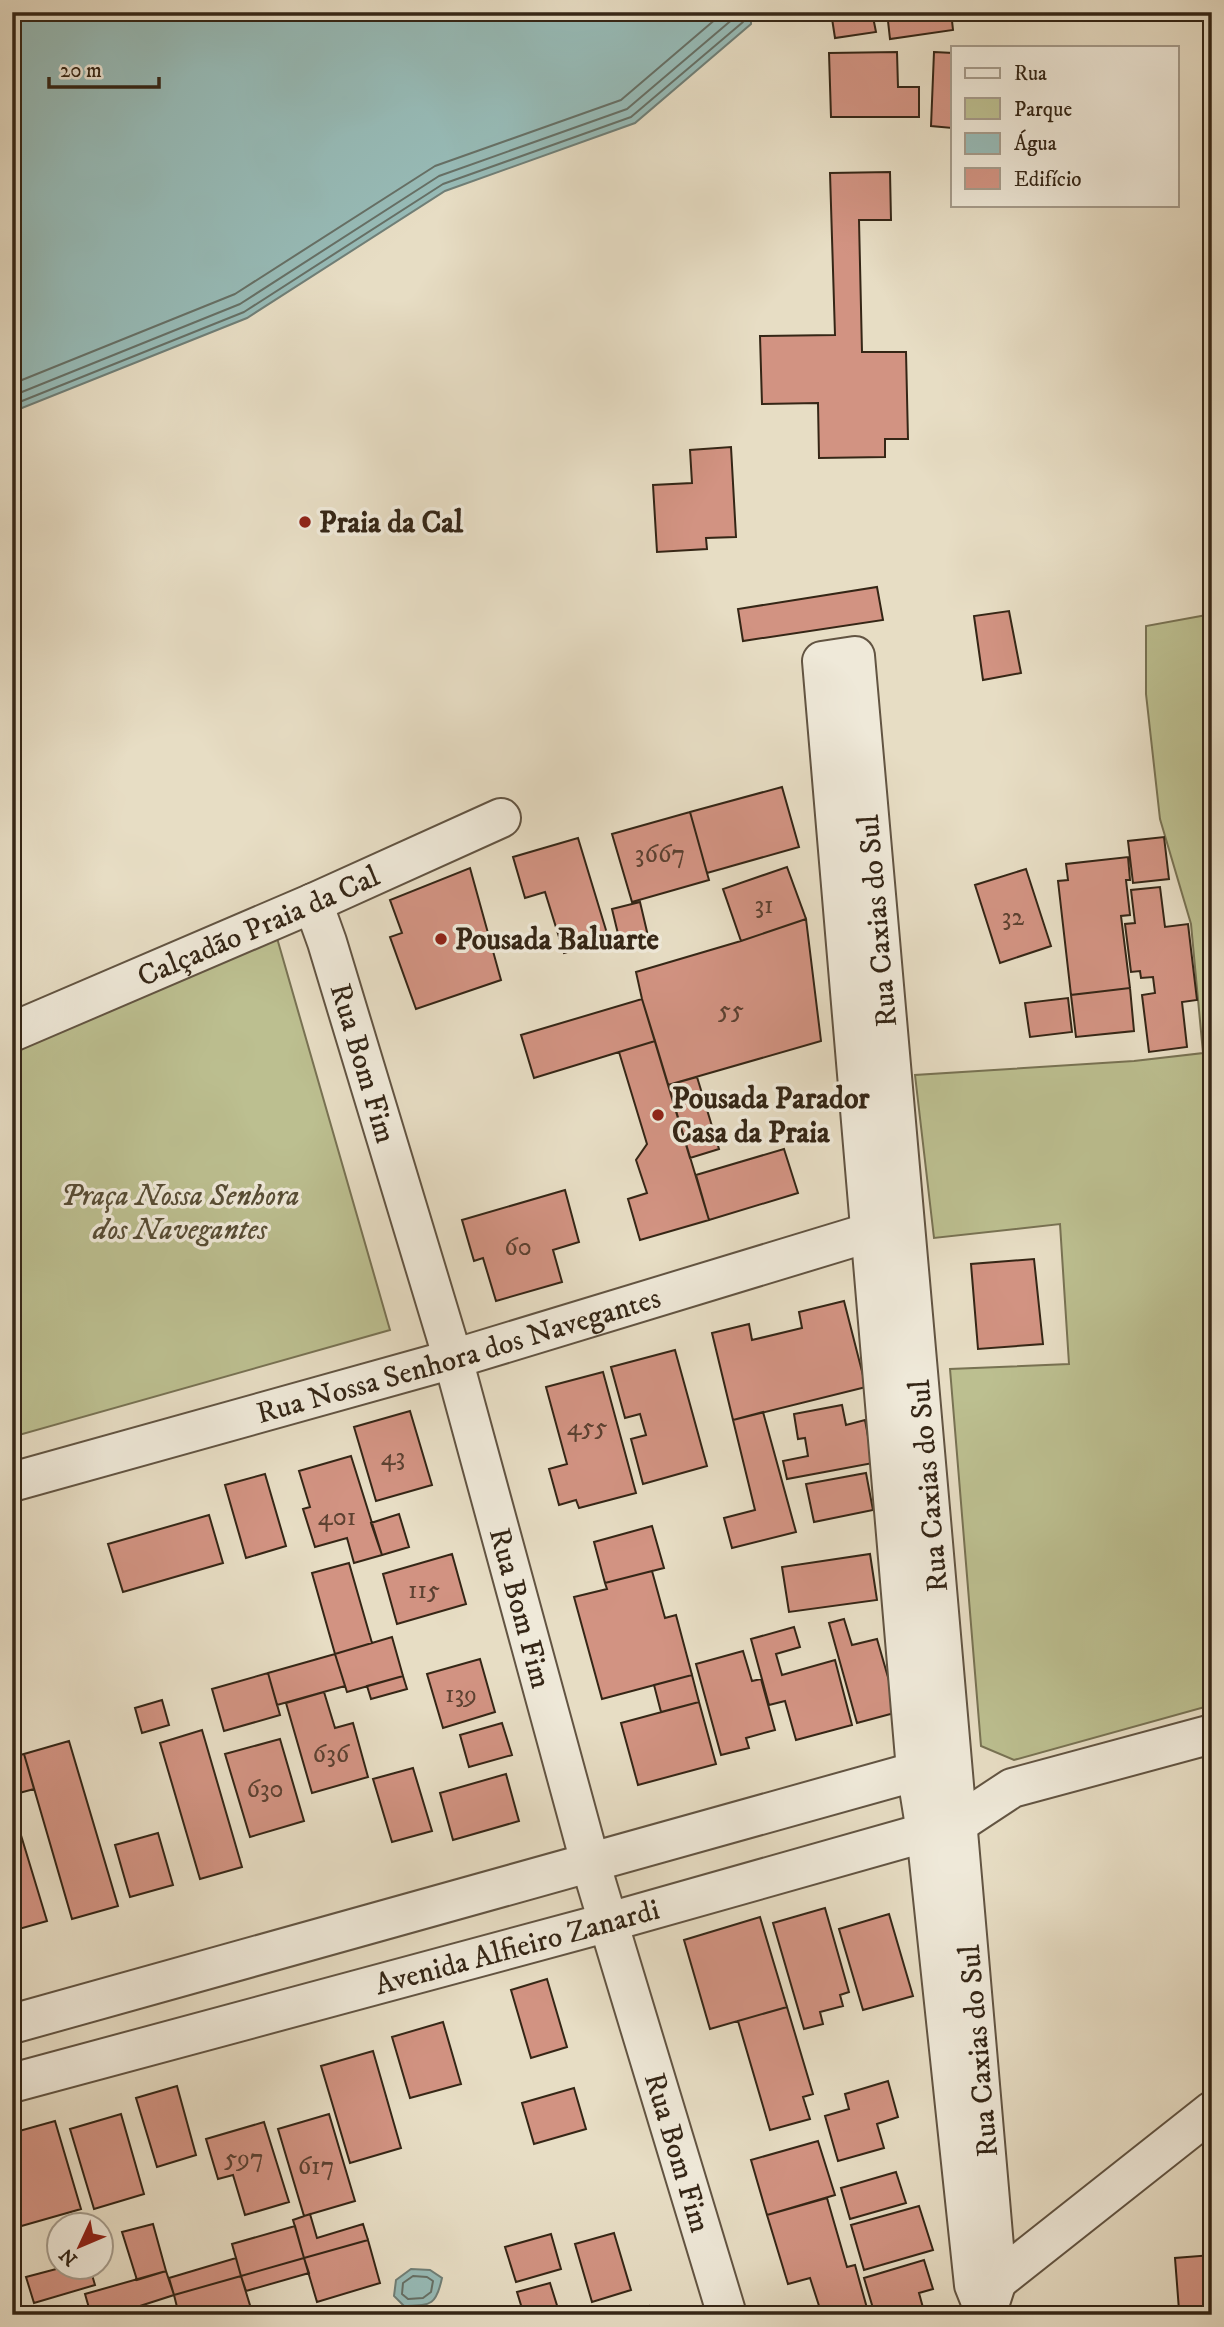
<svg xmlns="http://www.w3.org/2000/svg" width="1224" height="2327" viewBox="0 0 1224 2327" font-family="'IM FELL DW Pica',serif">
  <rect width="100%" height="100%" fill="#e7ddc4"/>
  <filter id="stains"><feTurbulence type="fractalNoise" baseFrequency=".00286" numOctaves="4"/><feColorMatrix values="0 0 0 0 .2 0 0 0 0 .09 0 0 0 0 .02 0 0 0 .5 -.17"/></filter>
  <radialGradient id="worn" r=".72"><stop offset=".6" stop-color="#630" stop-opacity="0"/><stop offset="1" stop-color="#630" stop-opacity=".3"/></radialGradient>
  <path fill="#bcbf90" stroke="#787253" stroke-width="2" d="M1212,614V1705L1014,1760L981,1746L950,1369L1069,1364L1060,1224L934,1238L915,1075L1134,1061L1203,1053L1191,924L1160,819L1146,694V626Z
    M277,938L390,1330L12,1437V1050Z"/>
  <path fill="#97bbb7" stroke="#707f77" stroke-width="2" d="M12,12H751V24L635,123L445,191L247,318L12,412Z
    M411,2269L430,2270L442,2278C436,2306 431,2305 404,2306L394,2296L396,2280Z"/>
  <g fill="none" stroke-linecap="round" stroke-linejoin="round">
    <path stroke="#667066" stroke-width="2" d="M12,384L235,294L435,166L621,100L724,12
      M12,396L240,304L439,176L627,109L734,18L735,12
      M12,405L244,312L443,184L631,117L743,22L744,12
      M413,2276L427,2277L433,2281L431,2292L423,2298L408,2299L402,2294L403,2283Z"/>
  </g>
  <path fill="#d29382" stroke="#352616" stroke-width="2" d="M831,12H872L876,32L835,38Z
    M887,12H951L953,30L890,39Z
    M897,52L898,87H919V117H831L829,53Z
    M934,52L953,53L952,128L931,126Z
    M890,172L891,220H859L862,352H906L908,439H885V457L819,458L818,403L762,404L760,336L835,335L830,173Z
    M731,447L736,537L706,538L707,549L657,552L653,485L692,483L690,450Z
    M877,587L883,620L743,641L738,609Z
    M1009,611L1021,673L983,680L974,616Z
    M782,787L799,847L707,873L690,812Z
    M690,812L709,880L632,902L612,834Z
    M1164,837L1169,879L1133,883L1128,841Z
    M578,838L609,940L564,953L545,892L525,898L513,857Z
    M1128,857L1130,880H1126L1130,915L1121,916L1130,988L1071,995L1058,881L1068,880L1066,864Z
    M787,867L806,919L741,941L723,889Z
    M470,868L501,980L416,1009L390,937L402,933L390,900Z
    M1026,869L1051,946L1000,963L975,885Z
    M1160,887L1165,927L1188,924L1197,1000L1182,1002L1187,1047L1149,1052L1142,995L1155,993L1153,977L1141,978L1140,971L1131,972L1125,924L1135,923L1131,890Z
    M640,902L648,936L620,942L612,909Z
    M806,919L821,1041L668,1085L642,999L636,972L741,941Z
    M1130,988L1134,1031L1076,1037L1071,995Z
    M1068,998L1072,1032L1030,1037L1025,1003Z
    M642,999L655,1041L534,1078L521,1035Z
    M655,1041L709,1220L640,1240L628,1199L647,1193L636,1160L647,1144L619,1052Z
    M697,1077L719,1149L690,1158L668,1085Z
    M784,1149L798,1193L709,1220L696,1175Z
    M565,1190L579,1242L553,1250L562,1282L496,1301L483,1258L474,1261L462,1220Z
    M1034,1259L1043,1344L978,1349L971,1264Z
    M844,1301L866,1387L733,1420L712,1333L749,1324L752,1340L802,1328L799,1312Z
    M675,1350L707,1466L643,1484L631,1439L646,1435L640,1414L625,1418L611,1367Z
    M603,1372L636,1493L579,1508L576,1500L559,1505L549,1469L567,1464L546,1387Z
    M842,1405L846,1425L865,1420L873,1463L787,1479L783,1461L808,1456L805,1438L798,1439L794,1414Z
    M410,1411L432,1485L376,1501L354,1427Z
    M763,1412L796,1532L732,1548L724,1518L755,1510L733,1420Z
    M351,1456L382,1555L354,1563L347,1538L315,1547L303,1509L310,1507L299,1471Z
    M866,1473L873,1510L814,1522L806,1484Z
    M265,1474L286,1546L246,1558L225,1485Z
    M399,1514L409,1547L382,1555L371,1523Z
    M209,1515L223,1563L123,1592L108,1544Z
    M652,1526L664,1568L605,1583L594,1542Z
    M452,1554L466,1604L397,1624L383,1574Z
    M870,1554L877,1600L789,1612L782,1567Z
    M349,1563L372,1643L335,1654L312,1573Z
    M652,1571L665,1618L676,1615L692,1675L602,1699L574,1597L607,1589L605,1583Z
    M844,1619L852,1645L877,1639L898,1712L857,1723L829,1623Z
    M794,1627L800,1647L776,1654L782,1675L835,1660L852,1725L796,1740L785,1701L769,1705L751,1639Z
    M392,1637L403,1676L347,1692L335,1654Z
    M743,1651L752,1681L761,1679L775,1730L746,1738L749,1748L721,1755L696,1664Z
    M335,1654L345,1686L277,1705L268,1673Z
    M480,1659L495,1712L443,1728L427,1674Z
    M268,1673L280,1715L224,1731L212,1689Z
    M692,1675L699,1702L661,1712L654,1685Z
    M403,1676L407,1689L371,1699L367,1686Z
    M324,1692L335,1728L353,1723L368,1777L312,1793L286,1703Z
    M162,1700L169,1725L142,1733L135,1708Z
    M699,1702L716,1764L638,1785L621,1723Z
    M502,1723L512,1755L469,1767L460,1735Z
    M202,1730L242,1867L200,1879L160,1743Z
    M280,1739L304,1821L250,1837L225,1754Z
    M69,1741L118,1906L72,1919L24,1754Z
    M24,1754L34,1789L12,1795V1757Z
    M413,1768L432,1831L392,1842L373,1779Z
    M506,1774L519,1821L453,1840L440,1793Z
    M20,1832L47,1921L12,1931V1835Z
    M158,1833L173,1885L130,1897L115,1845Z
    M825,1908L849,1992L840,1995L843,2006L820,2012L823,2024L804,2029L773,1923Z
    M889,1914L913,1996L863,2010L839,1929Z
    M760,1917L787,2007L710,2029L684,1940Z
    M547,1979L567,2047L531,2058L511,1990Z
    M787,2007L813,2094L803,2097L810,2119L770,2130L738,2021Z
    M443,2022L461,2084L410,2098L392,2037Z
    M373,2051L401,2148L350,2163L321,2066Z
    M888,2081L898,2117L877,2124L884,2148L838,2161L825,2116L849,2109L845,2094Z
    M177,2086L196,2155L157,2167L136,2098Z
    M574,2088L586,2129L534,2144L522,2103Z
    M121,2114L144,2194L94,2209L70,2129Z
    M329,2114L355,2201L304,2216L278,2129Z
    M55,2121L81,2209L18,2227L12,2208V2133Z
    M264,2122L289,2202L245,2215L233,2175L218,2179L206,2139Z
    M818,2141L835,2195L767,2215L751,2160Z
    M896,2172L906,2203L850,2219L841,2188Z
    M827,2198L847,2267L855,2265L867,2308L842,2315H822L810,2278L788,2284L767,2215Z
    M919,2206L933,2250L864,2270L851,2225Z
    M310,2214L317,2238L363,2224L368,2240L304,2258L293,2220Z
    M153,2224L166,2271L137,2280L122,2232Z
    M295,2226L304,2258L241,2276L232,2244Z
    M614,2233L631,2290L592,2302L575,2244Z
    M551,2234L561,2269L516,2282L505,2247Z
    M368,2240L380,2283L317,2302L304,2258Z
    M1212,2255V2308L1179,2310L1175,2258Z
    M236,2258L241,2276L174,2295L169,2278Z
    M304,2258L309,2273L246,2291L241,2276Z
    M924,2260L933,2289L919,2293L925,2315H875L864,2278Z
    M60,2268H90L95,2285L34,2303L26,2277Z
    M166,2271L174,2295L112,2315H91L85,2294Z
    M241,2276L253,2315H179L174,2295Z
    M550,2283L560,2315H524L517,2292Z
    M649,2306L651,2315H620Z"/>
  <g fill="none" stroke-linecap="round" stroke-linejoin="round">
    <defs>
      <g id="minor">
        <path d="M855,656C901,1198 952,1739 997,2281L986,2315L974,2285L926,1832L916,1770L822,661Z"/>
        <path id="s1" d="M313,903L327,942L453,1359L590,1862L727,2315"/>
        <path id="s2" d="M12,1032L313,903L501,818"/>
        <path id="s3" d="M12,1482L453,1359L871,1232L895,1226"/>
        <path d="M12,2024L939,1765"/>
        <path id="s4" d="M12,2083L609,1922L959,1823L1012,1788L1212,1734"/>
        <path d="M976,2285L997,2281L1212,2111"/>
      </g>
    </defs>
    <use href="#minor" stroke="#625442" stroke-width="42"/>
    <use href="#minor" stroke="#efe9d9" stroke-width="38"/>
  </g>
  <g fill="#8f2418" stroke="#efe9d9" stroke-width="2.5">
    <circle cx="305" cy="522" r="7"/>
    <circle cx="441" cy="939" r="7"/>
    <circle cx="658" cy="1115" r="7"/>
  </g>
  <g text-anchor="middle" stroke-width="7" stroke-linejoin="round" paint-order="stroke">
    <g font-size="26" fill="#5c4131">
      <text x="660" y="862">3667</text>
      <text x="764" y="913">31</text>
      <text x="1013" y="925">32</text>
      <text x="731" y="1018">55</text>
      <text x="518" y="1255">60</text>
      <text x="587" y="1435">455</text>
      <text x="393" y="1465">43</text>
      <text x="337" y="1525">401</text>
      <text x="424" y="1598">115</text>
      <text x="461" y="1702">139</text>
      <text x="331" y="1762">636</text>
      <text x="265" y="1797">630</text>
      <text x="244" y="2166">597</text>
      <text x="316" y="2174">617</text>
    </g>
    <g font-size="30" font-weight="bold" fill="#352616" stroke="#efe9d9" text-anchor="start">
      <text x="319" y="532">Praia da Cal</text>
      <text x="455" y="949">Pousada Baluarte</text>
      <text x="672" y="1108">Pousada Parador<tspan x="672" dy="34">Casa da Praia</tspan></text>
    </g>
    <g font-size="30" fill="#352616" stroke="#efe9d9">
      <text transform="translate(877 921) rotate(-95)" y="10">Rua Caxias do Sul</text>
      <text dy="10" stroke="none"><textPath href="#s2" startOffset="268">Calçadão Praia da Cal</textPath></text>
      <text dy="10" stroke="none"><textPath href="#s1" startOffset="168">Rua Bom Fim</textPath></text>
      <text dy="10" stroke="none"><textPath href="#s3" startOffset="464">Rua Nossa Senhora dos Navegantes</textPath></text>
      <text transform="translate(928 1486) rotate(-95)" y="10">Rua Caxias do Sul</text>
      <text dy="10" stroke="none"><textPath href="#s1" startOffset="735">Rua Bom Fim</textPath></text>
      <text dy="10" stroke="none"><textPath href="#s4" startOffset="523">Avenida Alfieiro Zanardi</textPath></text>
      <text transform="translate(978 2051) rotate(-95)" y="10">Rua Caxias do Sul</text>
      <text dy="10" stroke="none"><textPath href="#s1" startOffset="1302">Rua Bom Fim</textPath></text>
    </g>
    <g font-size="30" font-style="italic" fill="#574c34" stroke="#efe9d9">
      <text x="180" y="1205">Praça Nossa Senhora<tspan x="180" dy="34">dos Navegantes</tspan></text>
    </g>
  </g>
  <rect width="1224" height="2327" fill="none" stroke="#e7ddc4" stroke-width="42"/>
  <rect x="14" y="14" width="1196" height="2299" fill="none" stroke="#352616" stroke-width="3.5"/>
  <rect x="21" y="21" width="1182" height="2285" fill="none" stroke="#352616" stroke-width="2"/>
  <rect x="951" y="46" width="228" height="161" fill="#efe9d9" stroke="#a59b8b" stroke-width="2"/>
  <rect x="965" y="68" width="35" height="10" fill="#efe9d9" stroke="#a59b8b" stroke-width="2"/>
  <text x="1014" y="80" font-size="21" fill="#352616">Rua</text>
  <rect x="965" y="98" width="35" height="21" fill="#bcbf90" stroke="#a59b8b" stroke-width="2"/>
  <text x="1014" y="116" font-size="21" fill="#352616">Parque</text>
  <rect x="965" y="133" width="35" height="21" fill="#97bbb7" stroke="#a59b8b" stroke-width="2"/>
  <text x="1014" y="150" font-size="21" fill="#352616">Água</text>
  <rect x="965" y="168" width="35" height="21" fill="#d29382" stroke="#a59b8b" stroke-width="2"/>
  <text x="1014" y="186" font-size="21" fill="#352616">Edifício</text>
  <g transform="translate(80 2246) rotate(226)"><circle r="33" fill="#efe9d9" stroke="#a59b8b" stroke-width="2"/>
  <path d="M0-5L12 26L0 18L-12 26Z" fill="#8f2418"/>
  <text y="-10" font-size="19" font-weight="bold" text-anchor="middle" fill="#352616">N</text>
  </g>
  <path d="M49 77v10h110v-10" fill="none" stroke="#352616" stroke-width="3.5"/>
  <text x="60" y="77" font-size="21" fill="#352616" stroke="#efe9d9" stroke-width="5" paint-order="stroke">20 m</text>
  <rect width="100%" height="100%" filter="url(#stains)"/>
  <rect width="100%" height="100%" fill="url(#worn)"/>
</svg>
